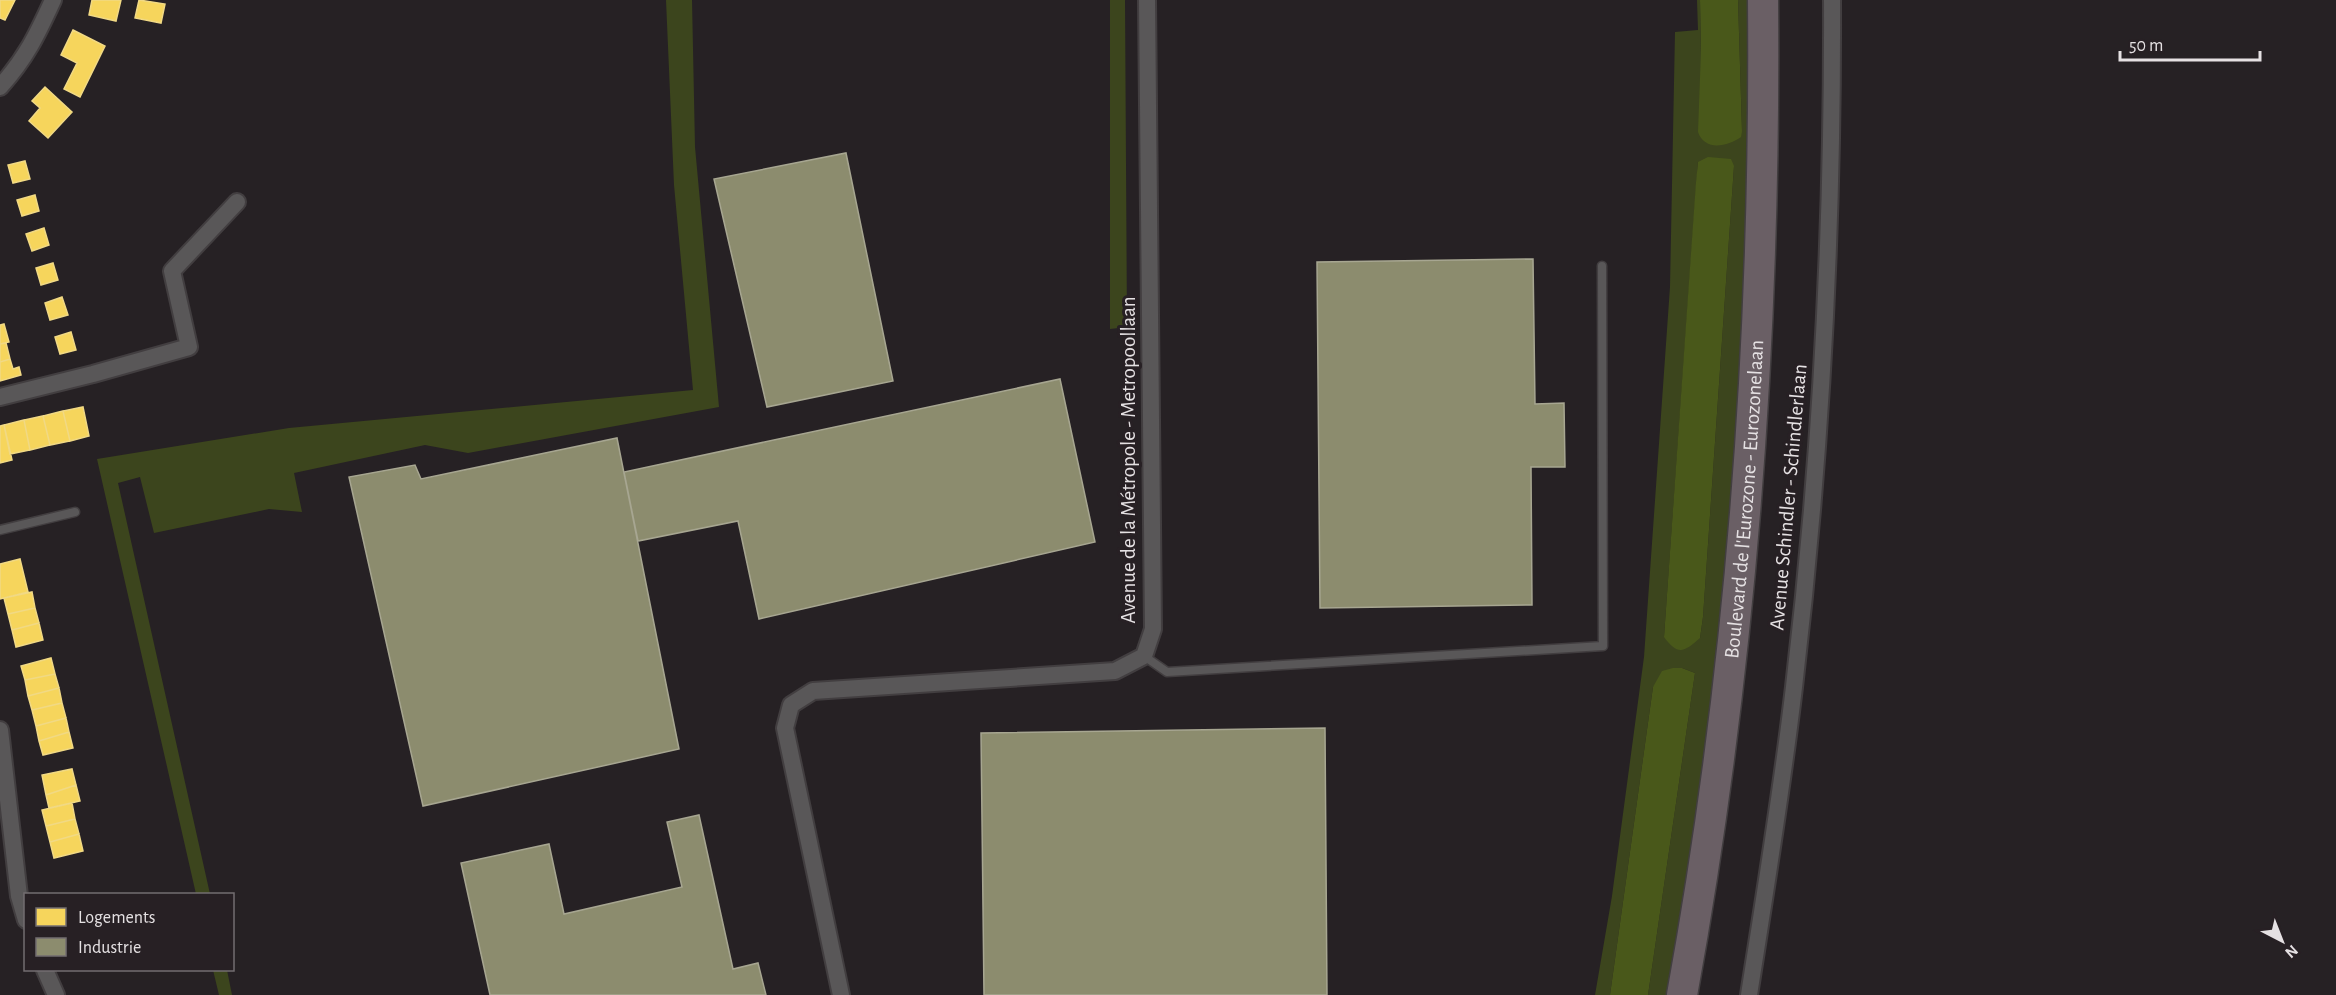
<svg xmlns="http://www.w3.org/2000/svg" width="2336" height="995" viewBox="0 0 2336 995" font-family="'Alegreya Sans',sans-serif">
  <rect width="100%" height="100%" fill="#262124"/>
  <path fill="#3c451d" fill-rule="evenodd" d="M666,0H692L695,147L719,407L468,453L425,445L294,473L302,512L269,509L154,533L140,477L118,483L210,894H196L97,459L289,428L693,390L674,185Z
    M1110,0H1125L1127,327L1110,329Z
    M1697,0H1700L1701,51L1742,131L1738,0H1750L1748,236L1732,523L1700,816L1671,995H1648L1695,673L1682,668L1653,687L1610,995H1595L1612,896L1644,657L1670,287L1675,32L1698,30ZM1698,162L1734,166L1703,617L1700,638L1664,637Z
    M213,970H227L232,995H219Z"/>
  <path fill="#49581a" d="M1700,0H1738L1742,131L1741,137C1728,146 1705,152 1698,132L1701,51Z
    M1708,157L1731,159L1734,166L1703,617L1700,638C1684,652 1678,656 1664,637L1696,182L1698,162Z
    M1673,668H1682L1695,673L1648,995H1610L1653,687L1662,671Z"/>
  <path fill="#f6d55c" stroke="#f1d984" stroke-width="1.5" d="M0,0H15L5,20L0,18Z
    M92,0H121L116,21L89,15Z
    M139,0L165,4L161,23L135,18Z
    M73,30L105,46L80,97L64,89L77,63L61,55Z
    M45,87L72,112L48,138L29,121L40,108L32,101Z
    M25,161L30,179L13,183L8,165Z
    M35,195L39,211L22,216L17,200Z
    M44,228L49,245L32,251L26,234Z
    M53,263L58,280L41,285L36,268Z
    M62,297L68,315L50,320L45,303Z
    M4,324L9,342L0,344V325Z
    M71,332L76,350L60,354L55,337Z
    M6,343L10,359L0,362V344Z
    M10,359L13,369L19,367L21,375L0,381V362Z
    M83,407L89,436L70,441L63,411Z
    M63,411L70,441L50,445L43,416Z
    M43,416L50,445L30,450L24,420Z
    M24,420L30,450L10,454L4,425Z
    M4,425L12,460L0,463V426Z
    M20,559L28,592L0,599V564Z
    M32,592L35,608L8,614L4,598Z
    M35,608L39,623L12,630L8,614Z
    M39,623L43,640L16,647L12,630Z
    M51,658L55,674L25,680L21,666Z
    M55,674L59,688L28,696L25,680Z
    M59,688L62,703L32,710L28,696Z
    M62,703L66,718L36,726L32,710Z
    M66,718L69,732L39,741L36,726Z
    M69,732L73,748L43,755L39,741Z
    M72,769L76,785L46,795L42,775Z
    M76,785L80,801L49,808L46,795Z
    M72,803L75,819L46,826L42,810Z
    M75,819L79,834L50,842L46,826Z
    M79,834L83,851L54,858L50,842Z"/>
  <path fill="#8c8c6e" stroke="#a7a691" stroke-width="1.5" d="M846,153L893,381L767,407L714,179Z
    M1533,259L1535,404L1564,403L1565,467H1531L1532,605L1320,608L1317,262Z
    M1060,379L1095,542L759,619L738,521L638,541L624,472Z
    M617,438L679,749L423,806L349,477L415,465L421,479Z
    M1325,728L1327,995H984L981,733Z
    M699,815L733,969L758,963L766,995H490L461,863L549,844L564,914L682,887L667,822Z"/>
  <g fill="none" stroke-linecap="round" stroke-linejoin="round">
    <defs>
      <path id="lane" d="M0,530L75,512
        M1144,656L1167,672L1603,646L1602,266"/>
      <path id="street" d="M0,87C26,58 37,35 53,0
        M0,397L93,374L189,347L172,271L237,202
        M0,730L19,896L26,920
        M45,970L56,995
        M841,995L785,728L791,705L813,691L1115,671L1144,656L1153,629L1147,0
        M1749,995C1765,893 1782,790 1794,687C1821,460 1833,229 1832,0"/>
      <g id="highway">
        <path id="s1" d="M1682,995C1742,667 1766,333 1763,0"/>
      </g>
    </defs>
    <use href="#lane" stroke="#423e40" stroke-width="11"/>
    <use href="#street" stroke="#423e40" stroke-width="20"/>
    <use href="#highway" stroke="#423e40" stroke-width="33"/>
    <use href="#lane" stroke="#595758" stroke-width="8"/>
    <use href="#street" stroke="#595758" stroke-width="16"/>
    <use href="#highway" stroke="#6a5f65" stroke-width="30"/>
  </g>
  <g text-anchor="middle" stroke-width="6" stroke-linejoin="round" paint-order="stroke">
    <g font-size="21" fill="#e5e1e3" stroke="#272024">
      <text transform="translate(1128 460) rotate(-90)" y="7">Avenue de la Métropole - Metropoollaan</text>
      <text transform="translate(1788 497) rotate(-85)" y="7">Avenue Schindler - Schindlerlaan</text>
      <text dy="7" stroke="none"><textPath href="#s1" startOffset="500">Boulevard de l'Eurozone - Eurozonelaan</textPath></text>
    </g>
  </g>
  <rect x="24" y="893" width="210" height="78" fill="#272024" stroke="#736d70" stroke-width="1.5"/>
  <rect x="36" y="908" width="30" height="18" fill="#f6d55c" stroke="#736d70" stroke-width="1.5"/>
  <text x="78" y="923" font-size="18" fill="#e5e1e3">Logements</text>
  <rect x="36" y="938" width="30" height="18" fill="#8c8c6e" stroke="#736d70" stroke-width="1.5"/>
  <text x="78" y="953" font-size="18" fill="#e5e1e3">Industrie</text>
  <g transform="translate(2282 941) rotate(138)" stroke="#272024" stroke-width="4.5" paint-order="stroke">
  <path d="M0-4.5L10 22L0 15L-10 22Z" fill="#e5e1e3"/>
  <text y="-9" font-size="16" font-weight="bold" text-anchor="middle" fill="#e5e1e3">N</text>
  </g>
  <path d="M2120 51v9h140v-9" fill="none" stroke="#e5e1e3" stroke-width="3"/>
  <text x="2129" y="51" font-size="18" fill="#e5e1e3" stroke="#272024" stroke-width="4.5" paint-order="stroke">50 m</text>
</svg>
